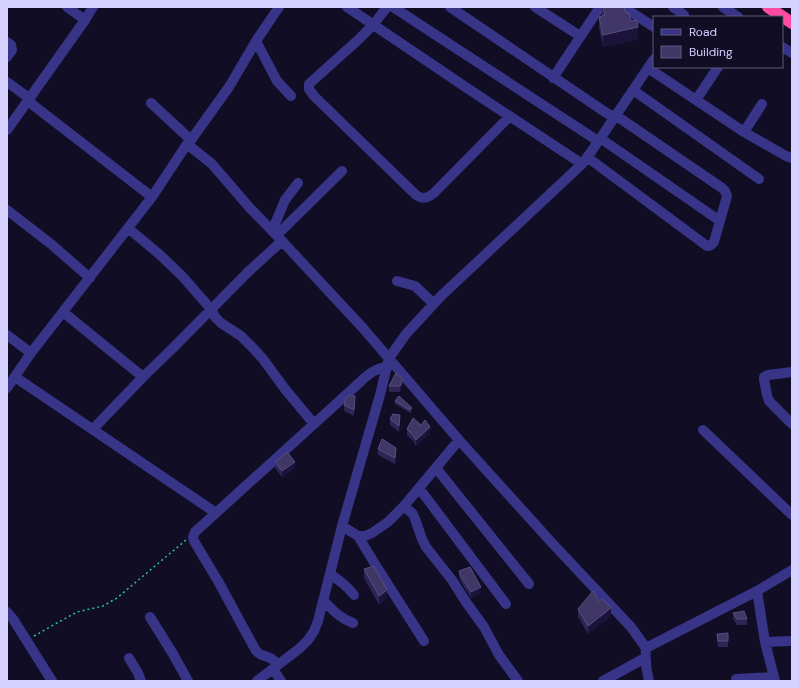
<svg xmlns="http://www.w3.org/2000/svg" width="799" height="688" viewBox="0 0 799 688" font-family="'DM Sans',sans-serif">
  <rect width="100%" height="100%" fill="#110d25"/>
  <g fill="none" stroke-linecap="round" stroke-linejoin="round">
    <path stroke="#26bfb6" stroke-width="1.5" stroke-dasharray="2 3" stroke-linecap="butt" d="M34,636L57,623L77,612L103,606L117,598L186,540"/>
    <path stroke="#383488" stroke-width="10" d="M67,7L85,20
      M347,7L470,90L582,164
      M387,7L373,25L358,40L309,84V89L314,96L416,195C423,200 428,198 434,193L510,116
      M393,7L598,141
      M450,7L608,114L621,119L722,188L725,191L727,196L714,242C712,245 710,246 707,246L587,157
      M535,7L580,36
      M623,7L654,27
      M673,7L684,15
      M723,7L738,17
      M256,41L277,81L291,96
      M7,42L11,45L12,50L7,57
      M782,47L792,53
      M648,68L744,132L786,156L792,158
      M553,78L600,7
      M7,82L25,95L33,105L152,197
      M633,90L759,179
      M696,100L718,67
      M151,103L191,140
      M7,130L85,20L93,7
      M744,132L762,104
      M600,138L720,221
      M187,144L212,164L249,207L282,241L362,327L459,440L553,544L631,627L646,648C645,659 646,670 649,681
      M7,210L51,244L90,278
      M128,228L159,254L182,276L211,309L215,317L221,323L241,336L252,347L263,359L285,389L314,424
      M272,231L285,200L298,183
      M277,235L342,171
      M397,281L415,286L434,304
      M63,312L143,377
      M7,335L31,353
      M792,372L768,375L764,377V379L767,395L769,401L792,424
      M15,377L216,513
      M7,388L31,353L152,197L187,144L191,140L229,87L256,41L279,7
      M93,429L143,377L173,348L248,272L282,241
      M703,430L792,515
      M436,468L529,584
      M419,488L506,604
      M404,506L413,514L415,519L422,539L426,547L452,580L466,602L484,627L499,655L518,681
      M342,526L358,536L378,569L424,641
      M358,536H365L372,533L388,522L404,506L459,440
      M330,574C340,581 346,585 354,595
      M757,591L765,642L775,681
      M323,600C333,610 339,618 353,623
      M7,612L13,619L52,681
      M150,617L173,654L188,681
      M765,642L792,641
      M646,648L757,591L792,570
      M129,658L138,673L141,681
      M278,665C276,663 273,659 270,658C263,654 260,657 255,649L218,581L194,541L193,537L195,532L358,384C366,376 375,368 387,367
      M273,669L281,681
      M736,679L774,677
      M257,681L300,648L308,640L314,631L318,621L342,526L380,395L389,358L406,334L441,296L582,164L591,152L654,59
      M603,681L645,658"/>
    <path stroke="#ff4ca2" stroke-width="12" d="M768,7L792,23"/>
  </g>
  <path fill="#2e2455" d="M602,7H624L626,13L631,21L638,39L603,47L599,28V17L602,16Z
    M403,384L400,392H389V386Z
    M355,396L354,416L344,411V405Z
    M395,401L412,411L410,413L395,404Z
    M390,419L400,421L399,432L390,425Z
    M407,429L430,433L416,446L413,441L407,435Z
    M378,449L396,454L395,464L378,455Z
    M275,462L295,468L282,477L275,468Z
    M364,569L387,598L379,605L364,578Z
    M459,571L481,593L471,598L461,582L459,577Z
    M599,602L611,616L588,634L578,617V609Z
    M733,613L747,619V625H737L733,619Z
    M728,633V647H718L717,640V634Z"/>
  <path fill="#1b133a" d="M638,27V39L603,47V35Z
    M403,379V384L400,392V386Z
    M430,427V433L416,446V440Z
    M295,462V468L282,477V471Z
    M481,587V593L471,598V592Z
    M387,590V598L379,605V596Z
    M611,608V616L588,634V626Z"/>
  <path fill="#403767" stroke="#574f7f" d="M603,7H624L626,13H629L631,21L637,20L638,27L603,35L599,17L605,15Z
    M396,373L403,379L400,386H389Z
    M349,395L355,396L354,410L344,405L346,398Z
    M399,396L412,408L410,410L395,401Z
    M393,414L400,415L399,426L390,419Z
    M413,418L421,425L425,420L430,427L416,440L413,435L407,429Z
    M382,439L396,448L395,458L378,449Z
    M287,452L295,462L282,471L275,462Z
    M374,566L387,590L379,596L364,569Z
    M470,567L481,587L471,592L461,576L459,571Z
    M593,591L599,602L602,599L611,608L588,626L578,609Z
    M744,611L747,619H737L733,613Z
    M728,633V641H718L717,634Z"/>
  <rect width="799" height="688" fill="none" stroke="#d6d1ff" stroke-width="16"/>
  <rect x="653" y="16" width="130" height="52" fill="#110d25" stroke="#605b7c"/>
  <rect x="661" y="29" width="20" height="6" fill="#383488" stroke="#605b7c"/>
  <text x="689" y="36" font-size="12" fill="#d6d1ff">Road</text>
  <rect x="661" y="46" width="20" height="12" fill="#403767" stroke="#605b7c"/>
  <text x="689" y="56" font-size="12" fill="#d6d1ff">Building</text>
</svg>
